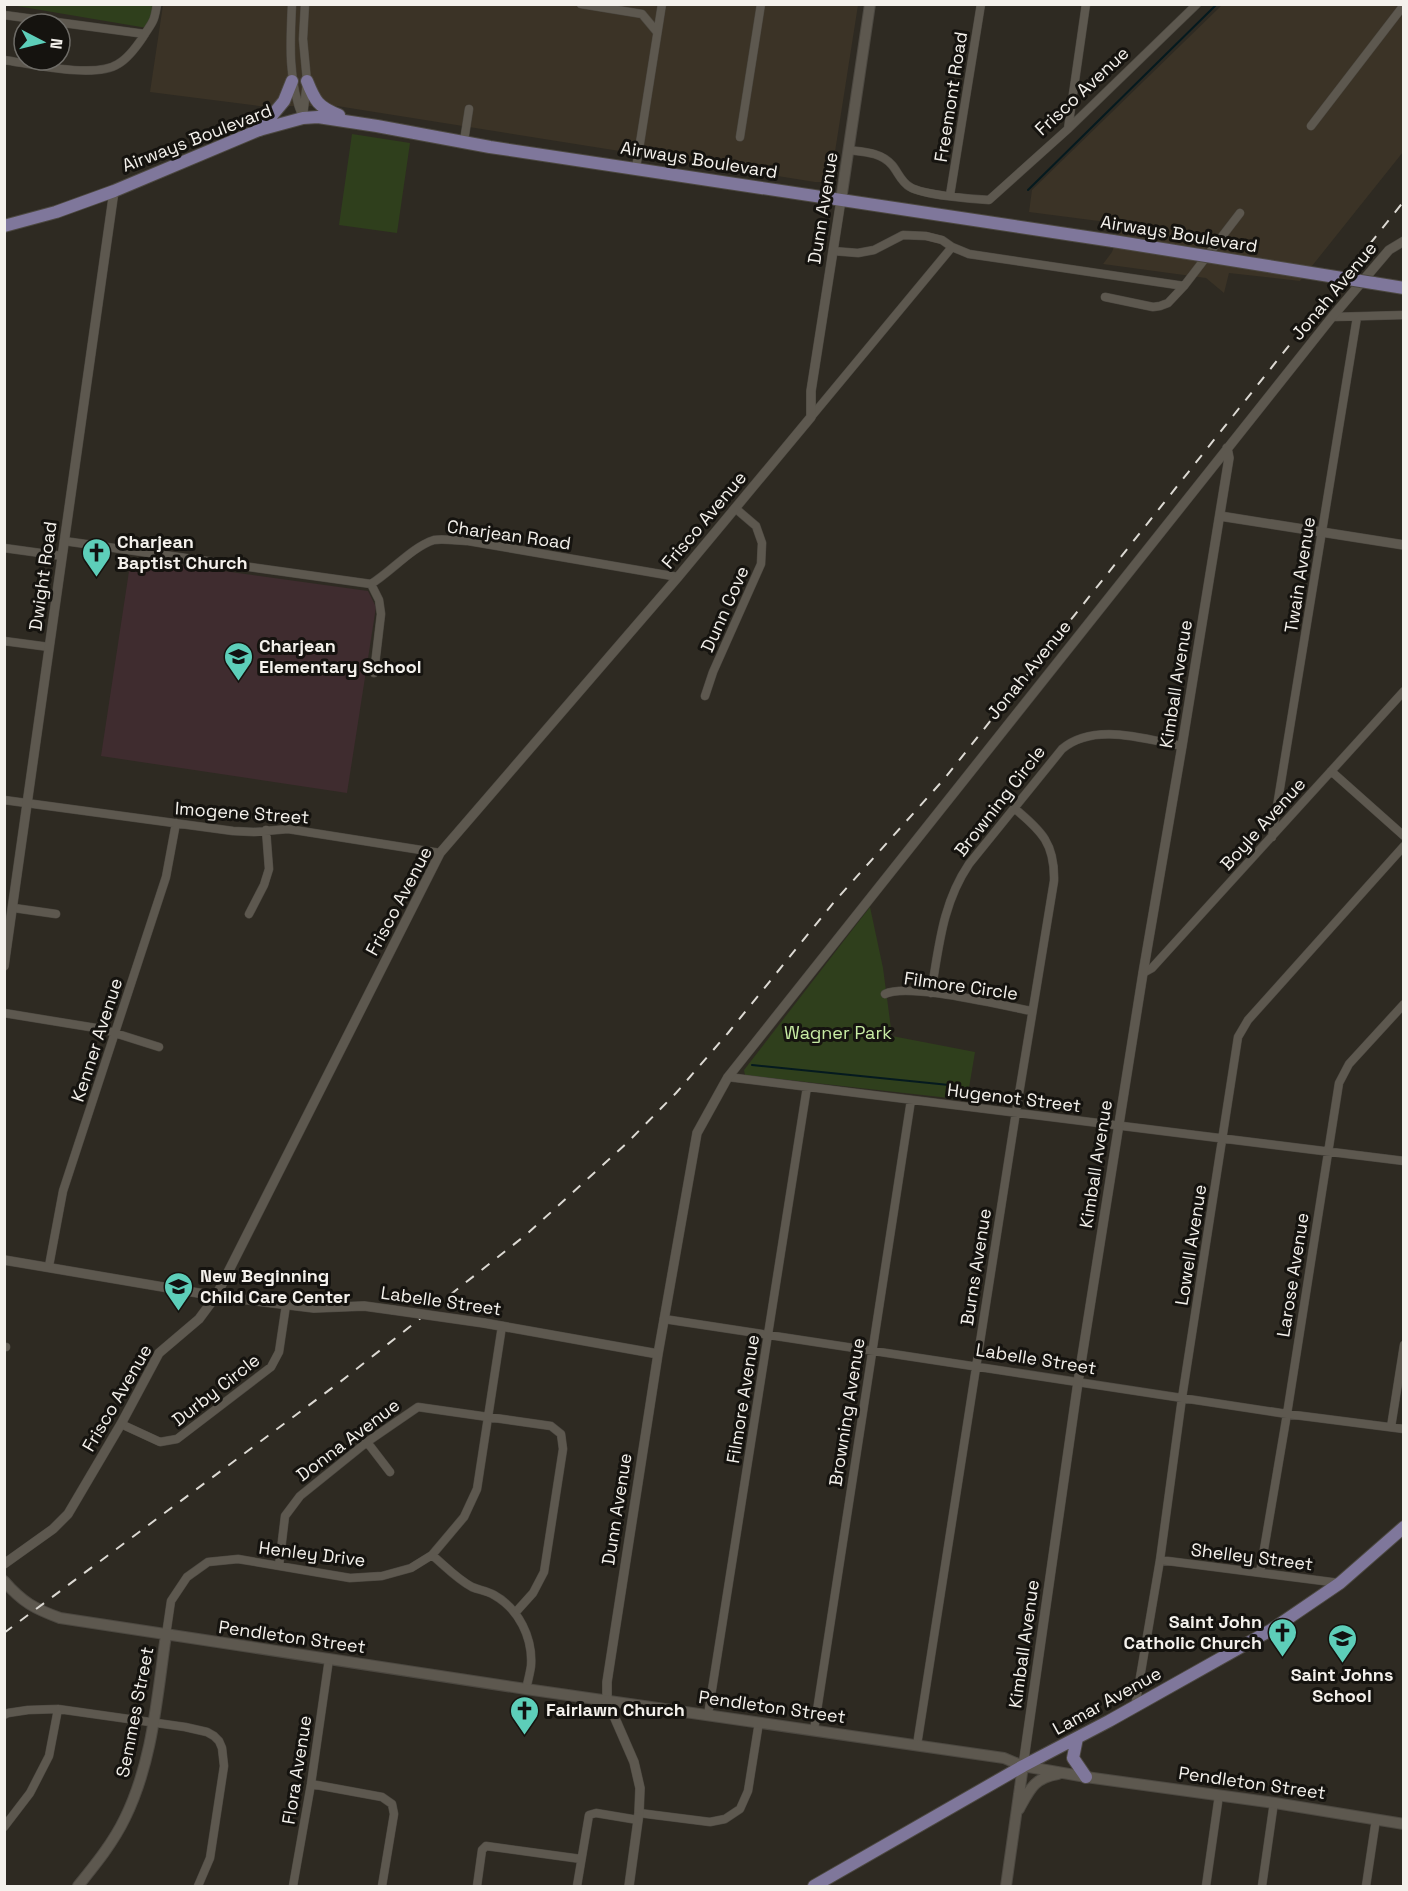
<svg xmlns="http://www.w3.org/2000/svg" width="1408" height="1891" viewBox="0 0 1408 1891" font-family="'Space Grotesk',sans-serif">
  <rect width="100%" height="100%" fill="#2e2a22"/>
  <path fill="#3b3326" d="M163,5H858L832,171L830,177L822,182H815L337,106H259L150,92Z
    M1222,5H1403V152L1300,281L1229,273L1224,293L1206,278L1103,264L1112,252L1122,224L1029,212L1032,190Z"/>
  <path fill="#3f2c2f" d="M131,558L368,591L376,607L347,793L101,756Z"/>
  <path fill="#2f3f1c" d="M5,4L155,5L152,19L147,28Z
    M352,134L410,143L397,233L339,225Z
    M870,907L883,968L892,1036L975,1052L967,1100L745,1075L744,1070Z"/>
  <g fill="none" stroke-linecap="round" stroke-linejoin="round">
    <path stroke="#051a1f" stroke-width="2" d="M1028,190L1217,4
      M752,1065L949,1085"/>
    <defs>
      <path id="minor" d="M292,4C290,43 288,82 303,118
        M581,4L642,14L657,32
        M4,15L145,34
        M4,60C32,64 95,79 118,64C127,59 137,46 143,37C152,22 154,24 157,4
        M303,117L307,81L303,39L305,4
        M1311,126L1404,5
        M1068,129L1086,4
        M740,137L761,4
        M464,141L469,109
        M848,150C864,152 881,152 892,165C898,172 901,182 910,187C923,195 971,199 989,200L1068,129L1197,4
        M636,168L662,4
        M950,195L981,4
        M833,251L858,253L874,250L903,235L926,236L942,240L952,247L969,254L1184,286
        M1105,297L1153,307L1160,306L1168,303L1184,286L1240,213
        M1332,317L1404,315
        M811,417L952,247
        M64,541L371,584C392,571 412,547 434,540C443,538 458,541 468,541L678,577
        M4,548L62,556
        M371,584L379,600L381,614L374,673
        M4,641L49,647
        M705,696L713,672L761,564L762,543L756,526L735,508
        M1331,771L1404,836
        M4,800L233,831L254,832L288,829L440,853
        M1272,837L1357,317
        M14,908L56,914
        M249,914L264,885L269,869L266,830
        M1143,973L1152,968L1404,691
        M931,993C939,947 942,904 969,864L1062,749C1094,722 1144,739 1182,746
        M885,994C908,982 1004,1006 1032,1011
        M4,1013L102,1029L159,1047
        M728,1077L1404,1161
        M49,1266L63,1191L166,877L176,823
        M664,1319L1287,1414L1404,1429
        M4,1347H6
        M121,1424L160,1442L177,1439L271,1367L279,1352L286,1305
        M1391,1427L1404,1345
        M367,1442L390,1472
        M432,1555C445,1566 457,1579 472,1587C479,1590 487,1591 494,1595C519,1609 533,1638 531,1666C530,1673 528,1681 526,1689
        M1160,1560L1339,1583
        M279,1566L285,1516L300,1496L367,1442L418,1407L551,1426L561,1434L563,1449L544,1572L533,1593L515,1613
        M1260,1573L1287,1414L1339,1083L1349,1064L1404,1004
        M166,1635L171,1601L187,1577L208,1562L238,1559L350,1578L382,1576L411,1568L432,1555L464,1517L477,1489L502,1326
        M1135,1707L1160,1560L1182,1398L1238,1037L1248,1020L1404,846
        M4,1715L8,1713L28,1710L58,1709L185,1727L207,1732L214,1736L219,1741L222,1748L224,1766L210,1858L198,1886
        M708,1715L807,1087
        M814,1730L911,1100
        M917,1745L1016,1112L1054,881C1055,844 1042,831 1014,808
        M311,1784L382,1797L392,1804L394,1814L382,1886
        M639,1813L710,1822L725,1819L740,1809L748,1791L759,1722
        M4,1827L30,1793L49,1756L58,1709
        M293,1886L311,1784L329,1659
        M477,1886L482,1850L486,1846L581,1859
        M577,1886L589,1815L596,1813L638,1820
        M1206,1886L1219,1795
        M1262,1886L1274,1802
        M1366,1886L1376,1819"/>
      <path id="tertiary" d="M1220,516L1404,545
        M4,966L114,191
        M4,1260L216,1296L314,1308L364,1306L393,1310
        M484,1323L658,1354
        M4,1564L53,1529L68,1514L121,1424L159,1353L199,1319L216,1296L440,853L678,577L811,417V391L841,200
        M1023,1766L1078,1382L1143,973L1182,746L1229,458L1227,448
        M629,1886L639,1813L640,1788L634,1762L607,1700V1682L658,1354L697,1133L728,1077L1332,317L1389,250L1404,241"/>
      <path id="secondary" d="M841,200L870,4
        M4,1581C22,1602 35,1609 60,1618L526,1689L1004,1758L1023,1766L1086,1777L1275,1803L1404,1824
        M1019,1809C1030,1789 1034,1778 1058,1774
        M78,1886C95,1865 113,1843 125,1818C153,1761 157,1696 166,1635
        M1006,1886L1023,1766"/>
      <path id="primary" d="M307,81C315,101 318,107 339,115
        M260,130L284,101L292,81
        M4,226L56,212L114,191L259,130L303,118L318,117L377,126L490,147L1113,241
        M1373,283L1404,288
        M1077,1738L1073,1758L1086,1777
        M814,1886L1023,1766L1109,1721L1271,1630L1340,1583L1404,1527"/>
    </defs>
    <use href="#minor" stroke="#4c4841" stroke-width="9"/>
    <use href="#tertiary" stroke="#4c4841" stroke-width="10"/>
    <use href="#secondary" stroke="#4c4841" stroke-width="12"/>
    <use href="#primary" stroke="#4c4841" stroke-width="14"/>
    <use href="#minor" stroke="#5d584f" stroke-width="8"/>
    <use href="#tertiary" stroke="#5d584f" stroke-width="9"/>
    <use href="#secondary" stroke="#5d584f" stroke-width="10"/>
    <use href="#primary" stroke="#7f779b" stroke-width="12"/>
    <path stroke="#dcd9d3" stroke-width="2" stroke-dasharray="10 10" stroke-linecap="butt" d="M4,1633L340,1382L527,1234L627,1143L676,1093L728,1033L834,902L945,778L1404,201"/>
    <defs>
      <path id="tertiary-bridge" d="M393,1310L484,1323"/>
      <path id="primary-bridge" d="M1113,241L1373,283"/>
    </defs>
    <use href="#tertiary-bridge" stroke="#4c4841" stroke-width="10" stroke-linecap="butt"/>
    <use href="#primary-bridge" stroke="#4c4841" stroke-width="14" stroke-linecap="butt"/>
    <use href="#tertiary-bridge" stroke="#5d584f" stroke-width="9"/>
    <use href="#primary-bridge" stroke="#7f779b" stroke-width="12"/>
  </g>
  <defs>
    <symbol id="church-pin" viewBox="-11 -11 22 30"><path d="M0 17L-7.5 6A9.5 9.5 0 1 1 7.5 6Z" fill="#5dceb9" stroke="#15130f"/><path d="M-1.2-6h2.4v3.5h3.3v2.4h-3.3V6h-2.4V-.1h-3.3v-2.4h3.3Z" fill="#111"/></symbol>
    <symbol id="school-pin" viewBox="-11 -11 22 30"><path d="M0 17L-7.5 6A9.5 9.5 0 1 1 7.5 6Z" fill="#5dceb9" stroke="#15130f"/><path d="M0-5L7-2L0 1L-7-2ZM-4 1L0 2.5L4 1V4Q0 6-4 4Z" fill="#111"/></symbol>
  </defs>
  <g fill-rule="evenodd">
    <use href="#church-pin" x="80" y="536" width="33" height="45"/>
    <use href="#school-pin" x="222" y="640" width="33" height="45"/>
    <use href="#school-pin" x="162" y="1270" width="33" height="45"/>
    <use href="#church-pin" x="1266" y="1616" width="33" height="45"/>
    <use href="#school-pin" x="1326" y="1622" width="33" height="45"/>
    <use href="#church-pin" x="508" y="1694" width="33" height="45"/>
  </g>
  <g text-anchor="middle" stroke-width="6" stroke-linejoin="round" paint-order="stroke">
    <g font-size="18" fill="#f4f1ec" stroke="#15130f">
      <text transform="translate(1082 91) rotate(-43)" y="6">Frisco Avenue</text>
      <text transform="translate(951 97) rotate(-81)" y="6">Freemont Road</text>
      <text transform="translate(197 138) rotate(-21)" y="6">Airways Boulevard</text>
      <text transform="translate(699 160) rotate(9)" y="6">Airways Boulevard</text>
      <text transform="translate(823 208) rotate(-81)" y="6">Dunn Avenue</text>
      <text transform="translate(1179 234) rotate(9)" y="6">Airways Boulevard</text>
      <text transform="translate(1334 291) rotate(-50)" y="6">Jonah Avenue</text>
      <text transform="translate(704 520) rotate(-50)" y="6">Frisco Avenue</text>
      <text transform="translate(509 535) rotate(8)" y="6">Charjean Road</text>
      <text transform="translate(1300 575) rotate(-81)" y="6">Twain Avenue</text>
      <text transform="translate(43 576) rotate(-82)" y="6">Dwight Road</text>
      <text transform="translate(725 609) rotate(-66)" y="6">Dunn Cove</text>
      <text transform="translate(1029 670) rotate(-51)" y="6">Jonah Avenue</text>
      <text transform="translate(1176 684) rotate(-81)" y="6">Kimball Avenue</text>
      <text transform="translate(1000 801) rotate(-52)" y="6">Browning Circle</text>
      <text transform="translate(242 813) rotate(4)" y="6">Imogene Street</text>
      <text transform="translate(1263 824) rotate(-48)" y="6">Boyle Avenue</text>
      <text transform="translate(399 901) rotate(-62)" y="6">Frisco Avenue</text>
      <text transform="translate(961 986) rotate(8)" y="6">Filmore Circle</text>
      <text transform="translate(97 1040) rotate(-72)" y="6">Kenner Avenue</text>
      <text transform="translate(1014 1098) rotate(7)" y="6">Hugenot Street</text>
      <text transform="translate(1096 1164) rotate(-81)" y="6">Kimball Avenue</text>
      <text transform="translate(1191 1245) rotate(-81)" y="6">Lowell Avenue</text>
      <text transform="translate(976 1267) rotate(-81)" y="6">Burns Avenue</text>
      <text transform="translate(1293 1275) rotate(-81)" y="6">Larose Avenue</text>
      <text transform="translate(441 1301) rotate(8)" y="6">Labelle Street</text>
      <text transform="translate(1036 1359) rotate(9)" y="6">Labelle Street</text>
      <text transform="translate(216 1390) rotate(-38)" y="6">Durby Circle</text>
      <text transform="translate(117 1398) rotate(-60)" y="6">Frisco Avenue</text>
      <text transform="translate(743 1399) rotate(-81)" y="6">Filmore Avenue</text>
      <text transform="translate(847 1412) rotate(-81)" y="6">Browning Avenue</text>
      <text transform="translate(348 1440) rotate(-37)" y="6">Donna Avenue</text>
      <text transform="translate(617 1509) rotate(-81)" y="6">Dunn Avenue</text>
      <text transform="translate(312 1554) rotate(7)" y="6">Henley Drive</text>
      <text transform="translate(1252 1557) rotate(7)" y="6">Shelley Street</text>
      <text transform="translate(292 1637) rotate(8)" y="6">Pendleton Street</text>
      <text transform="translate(1024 1644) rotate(-82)" y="6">Kimball Avenue</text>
      <text transform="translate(1107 1701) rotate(-29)" y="6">Lamar Avenue</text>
      <text transform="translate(772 1707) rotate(8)" y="6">Pendleton Street</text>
      <text transform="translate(135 1712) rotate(-79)" y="6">Semmes Street</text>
      <text transform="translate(297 1770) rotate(-81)" y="6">Flora Avenue</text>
      <text transform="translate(1252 1783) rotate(8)" y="6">Pendleton Street</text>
    </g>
    <g font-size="18" font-weight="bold" fill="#f4f1ec" stroke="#15130f" text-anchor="start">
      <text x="117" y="548">Charjean<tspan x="117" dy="21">Baptist Church</tspan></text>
      <text x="259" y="652">Charjean<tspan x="259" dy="21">Elementary School</tspan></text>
      <text x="200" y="1282">New Beginning<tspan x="200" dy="21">Child Care Center</tspan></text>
      <text x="1262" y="1628" text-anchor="end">Saint John<tspan x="1262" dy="21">Catholic Church</tspan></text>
      <text x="1342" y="1681" text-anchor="middle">Saint Johns<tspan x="1342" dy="21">School</tspan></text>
      <text x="546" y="1716">Fairlawn Church</text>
    </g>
    <g font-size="18" fill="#c8eca4" stroke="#15130f">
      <text x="838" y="1039">Wagner Park</text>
    </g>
  </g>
  <rect width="1408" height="1891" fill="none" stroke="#f4f1ec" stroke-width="12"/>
  <g transform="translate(42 42) rotate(97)"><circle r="28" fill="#15130f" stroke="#6e6c67" stroke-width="1.5"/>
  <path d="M0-4.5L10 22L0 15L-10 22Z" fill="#5dceb9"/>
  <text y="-9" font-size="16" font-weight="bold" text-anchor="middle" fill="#f4f1ec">N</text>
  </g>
</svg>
